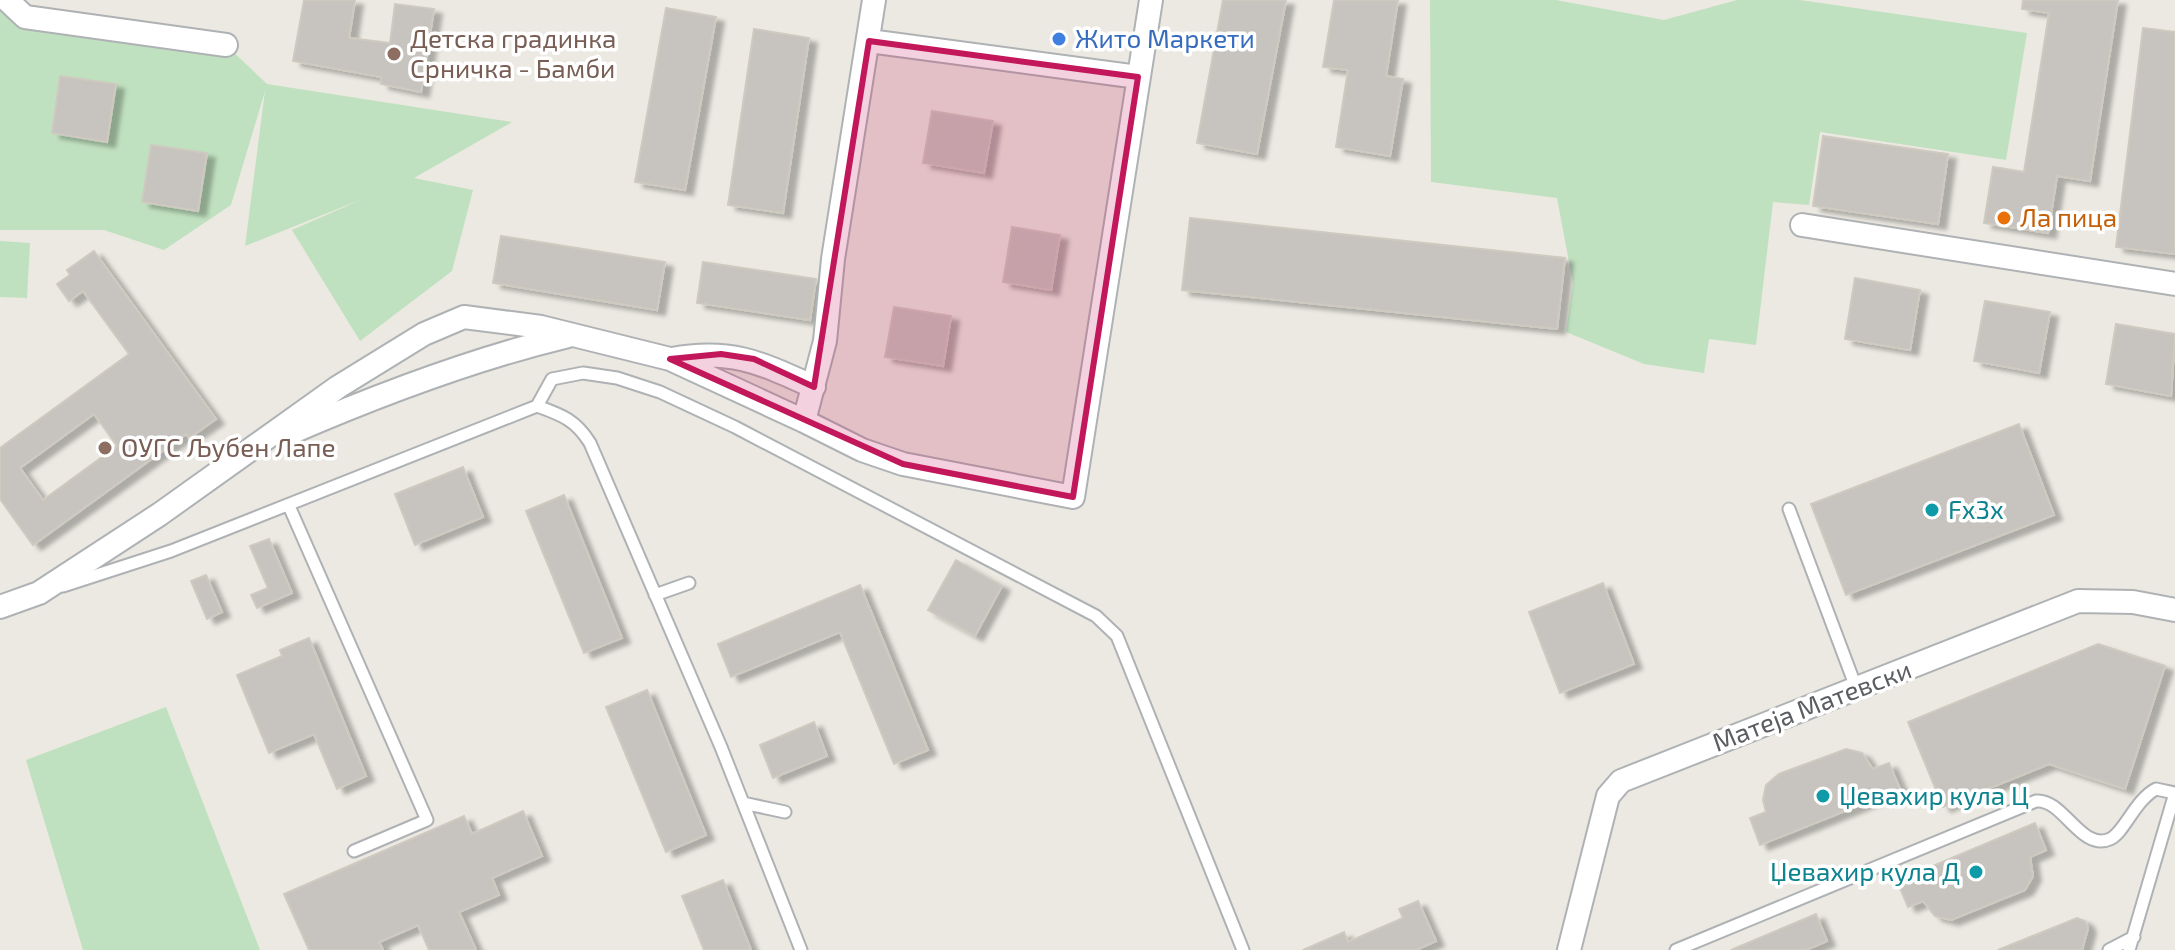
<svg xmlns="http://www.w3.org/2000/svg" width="2175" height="950" viewBox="0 0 2175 950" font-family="'Exo 2',sans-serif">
  <defs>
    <filter id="shadow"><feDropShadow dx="8" dy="5" stdDeviation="2" flood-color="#0004"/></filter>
  </defs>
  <rect width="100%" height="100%" fill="#ebe9e1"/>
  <path fill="#c0e1bf" d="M0,0L226,45L267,84L512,122L414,178L473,190L452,271L360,341L292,230L365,198L245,246L265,91L231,205L164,250L104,230H0Z
    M1430,0H1556L1664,20L1737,0H1800L2027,33L2006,160L1820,132L1809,205L1773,202L1756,345L1709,339L1704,373L1644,364L1566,332L1573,283L1557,198L1431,182Z
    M0,241L30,243L27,298L0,297Z
    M166,707L260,950H83L26,760Z"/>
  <path fill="#c7c3be" stroke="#cfcac0" stroke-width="2" fill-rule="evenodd" filter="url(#shadow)" d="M304,0H355L349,38L390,43L395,4L434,9L421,92L381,84V77L293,61Z
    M1223,0H1286L1257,154L1197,143Z
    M1334,0H1398L1386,76L1403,79L1390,156L1336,147L1348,70L1323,67Z
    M2023,0H2118L2090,181L2057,176L2048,233L1984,223L1993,167L2024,172L2049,13L2022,9Z
    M666,8L716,17L685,190L635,182Z
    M2143,28L2175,32V254L2116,247Z
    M754,29L809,38L783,213L728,205Z
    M60,76L116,84L107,142L52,133Z
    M932,111L993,121L984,173L923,163Z
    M1823,136L1948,154L1938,224L1813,206Z
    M151,145L207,153L198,211L142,202Z
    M1190,218L1565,258L1557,329L1182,290Z
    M1012,227L1060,235L1051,290L1003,282Z
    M501,236L665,262L657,310L493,283Z
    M94,251L216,419L189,438L186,434L33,545L0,499V448L129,354L83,291L69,301L57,284L70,275L67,270ZM94,414L117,446L43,500L20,468Z
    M703,262L816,279L810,320L697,303Z
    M1855,278L1920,290L1910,350L1845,339Z
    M1985,301L2050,312L2039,373L1974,361Z
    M894,307L951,316L943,366L885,357Z
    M2116,324L2175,334L2171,396L2106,384Z
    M2019,424L2054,515L1846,595L1811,504Z
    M463,467L483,517L415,545L395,494Z
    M564,495L622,638L584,653L526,511Z
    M269,539L292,593L257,608L251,595L268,588L250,546Z
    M956,560L1002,586L975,636L928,610Z
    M206,575L222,612L207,619L191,581Z
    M1603,583L1634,664L1560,693L1529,612Z
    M860,585L928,750L894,764L840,632L731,677L718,644Z
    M309,638L366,776L337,789L314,734L269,753L237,675L282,656L280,650Z
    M2098,644L2165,666L2125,789L2049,764L1943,807L1908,722Z
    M647,690L706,835L666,852L606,707Z
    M814,722L827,756L773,778L760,745Z
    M1846,749L1862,753L1873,769L1889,763L1900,789L1760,845L1750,818L1766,812L1763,800L1766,785L1779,774Z
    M523,811L542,856L492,878L499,895L459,912L476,950H429L418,925L379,942L383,950H309L284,894L464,816L472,834Z
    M2035,823L2046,850L2030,857L2033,876L2025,890L1951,920L1935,916L1923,901L1908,907L1897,881Z
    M723,880L751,950H704L682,896Z
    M1418,901L1436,941L1416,950H1303L1344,932L1348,942L1403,918L1399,909Z
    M1816,914L1827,941L1806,950H1731Z
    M2077,918L2085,921L2088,928L2082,950H1998Z"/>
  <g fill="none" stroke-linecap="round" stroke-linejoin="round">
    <defs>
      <path id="lane" d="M537,406L552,379L583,373L617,378L660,392L735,427L1096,616L1117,636L1243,950
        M289,506L427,820L354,851
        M1789,509L1857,690
        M63,586L171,551L537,406C562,415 576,420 590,443L721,747L801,950
        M655,595L689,583
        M743,803L785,812
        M1676,950L2036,801C2063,798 2081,852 2110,839C2124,833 2135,800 2156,789L2175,793
        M2109,950L2134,937
        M2129,950L2175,793"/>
      <path id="street" d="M7,0L25,17L226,45
        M874,0L833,259L825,341L804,421L862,450L903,464L1073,497L1151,0
        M869,41L1138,77
        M1802,225L2175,284
        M672,359C731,348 761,363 814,387
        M288,434C378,395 473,359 568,336
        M0,607L39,593L160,514L338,387L424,334L464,317L541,327L670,359L804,421
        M1569,950L1608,796L1621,781L2078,601L2133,602L2175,610"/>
    </defs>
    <use href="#lane" stroke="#afb2b5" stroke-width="15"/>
    <use href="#street" stroke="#afb2b5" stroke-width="26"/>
    <use href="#lane" stroke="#fff" stroke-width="11"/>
    <use href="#street" stroke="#fff" stroke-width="22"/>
  </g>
  <path fill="#c2185b" fill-opacity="0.2" stroke="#c2185b" stroke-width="6" stroke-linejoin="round" d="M869,41L1138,77L1073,497L903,464L670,359L721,354L754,359L814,387Z"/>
  <circle fill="#3f7fe0" stroke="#fff" stroke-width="3" cx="1059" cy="39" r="8"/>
  <g fill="#8d6e63" stroke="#fff" stroke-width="3">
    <circle cx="394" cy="54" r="8"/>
    <circle cx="105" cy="448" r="8"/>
  </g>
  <circle fill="#e8710a" stroke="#fff" stroke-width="3" cx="2004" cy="218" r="8"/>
  <g fill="#0f9aa8" stroke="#fff" stroke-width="3">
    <circle cx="1932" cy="510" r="8"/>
    <circle cx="1823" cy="796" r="8"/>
    <circle cx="1976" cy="872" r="8"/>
  </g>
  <g text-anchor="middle" stroke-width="7" stroke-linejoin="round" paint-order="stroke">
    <g font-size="26" fill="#785e54" stroke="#fff" text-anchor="start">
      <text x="410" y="48">Детска градинка<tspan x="410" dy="30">Срничка - Бамби</tspan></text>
      <text x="121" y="457">ОУГС Љубен Лапе</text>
    </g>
    <g font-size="26" fill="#366cbe" stroke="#fff" text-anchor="start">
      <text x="1075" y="48">Жито Маркети</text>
    </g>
    <g font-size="26" fill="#c56008" stroke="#fff" text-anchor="start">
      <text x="2020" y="227">Ла пица</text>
    </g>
    <g font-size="26" fill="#0d838f" stroke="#fff" text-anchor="start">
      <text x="1948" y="519">Fx3x</text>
      <text x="1839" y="805">Џевахир кула Ц</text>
      <text x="1960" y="881" text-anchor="end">Џевахир кула Д</text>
    </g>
    <g font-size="26" fill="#5a5d61" stroke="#fff">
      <text transform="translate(1812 706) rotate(-21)" y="9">Матеја Матевски</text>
    </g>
  </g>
</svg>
